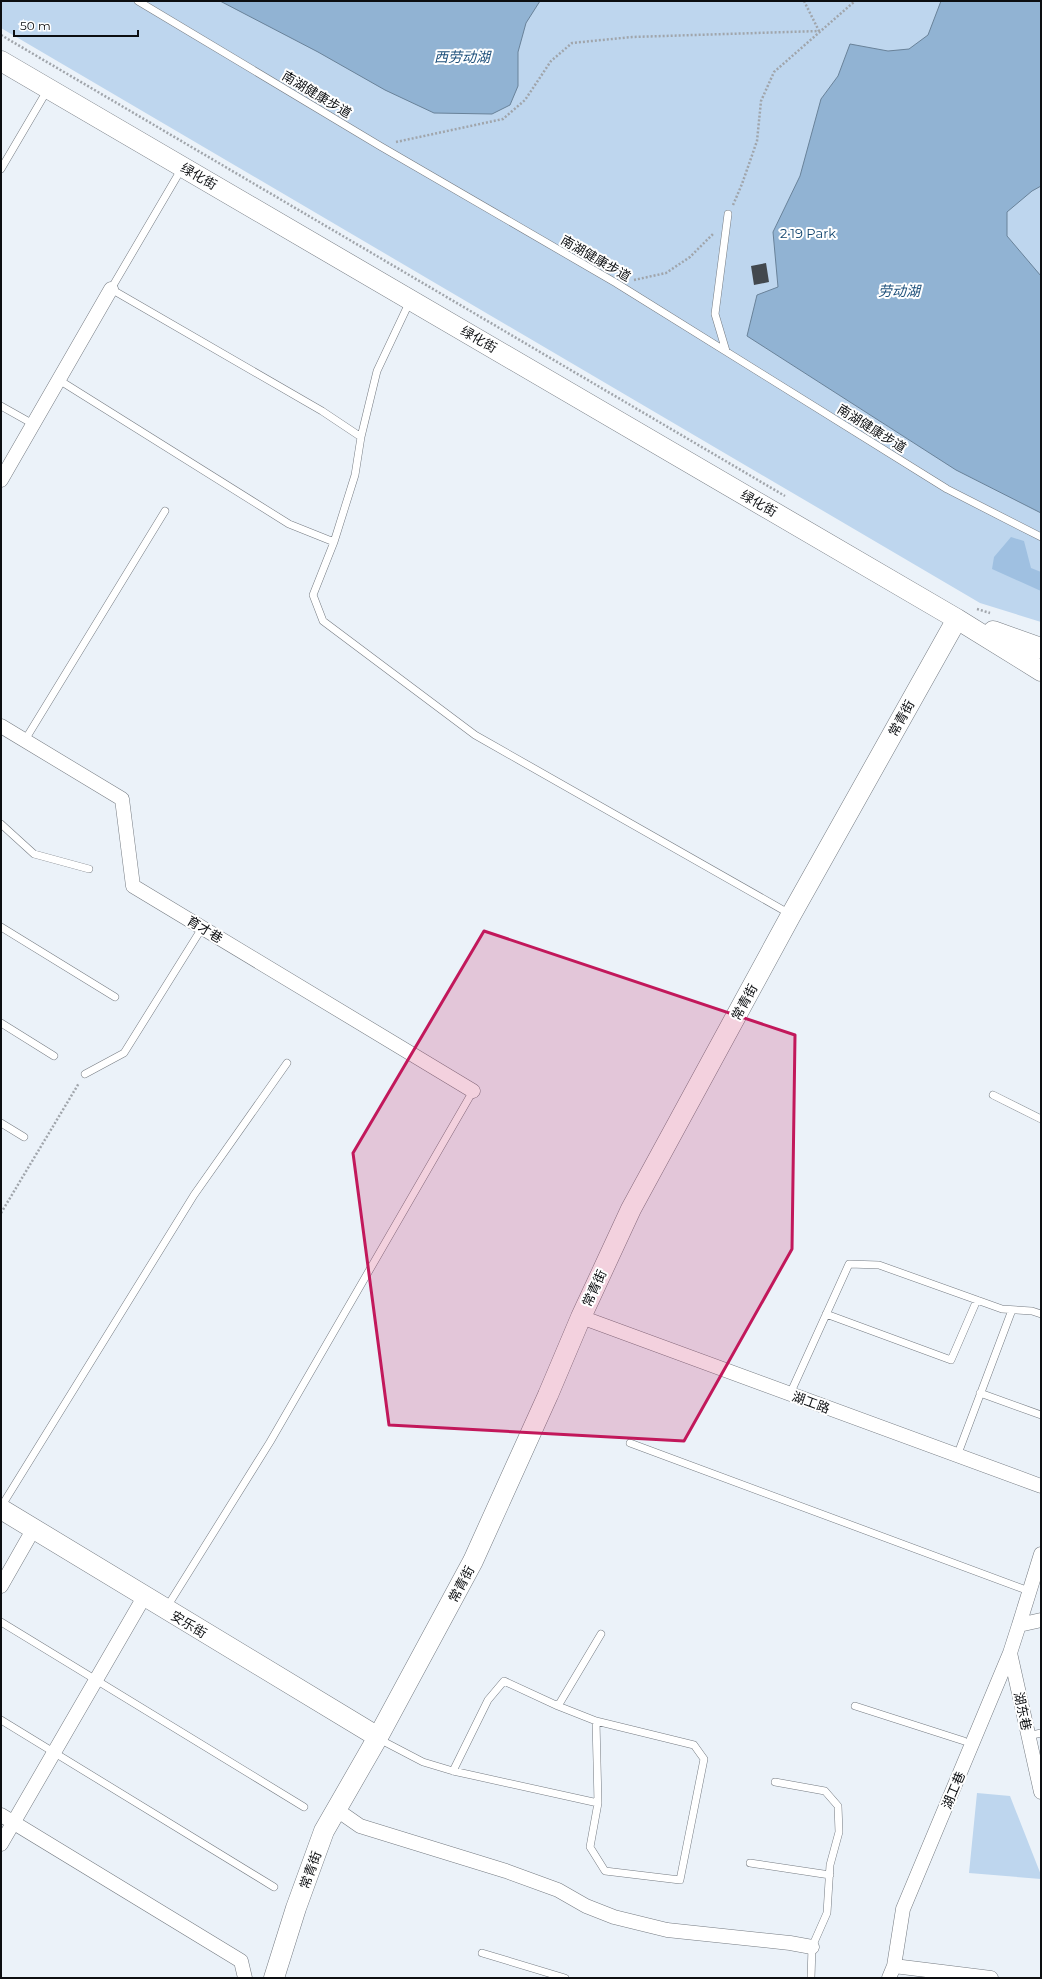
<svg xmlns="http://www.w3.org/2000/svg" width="1042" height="1979" viewBox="0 0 1042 1979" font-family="Montserrat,'Noto Sans SC',sans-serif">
  <rect width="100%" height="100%" fill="#ebf2f9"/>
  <path fill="#bed6ee" d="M1,1H1041V622L980,603L1,28Z
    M977,1793L1010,1796L1041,1875V1879L969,1873Z"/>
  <path fill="#9fc0e1" d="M1011,537L1024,541L1031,568L1041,572V591L992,569L994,557Z"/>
  <path fill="#91b3d3" stroke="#698299" d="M220,1H540L526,23L518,52V86L510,105L492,114L434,113L385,90L318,52Z
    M941,1H1041V186L1032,191L1007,212V236L1041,276V513L956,470L747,336L757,295L778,287L773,232L800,176L821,99L838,76L850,44L888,51L909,49L928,35Z"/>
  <path fill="#42484e" d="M766,263L769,282L754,285L751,266Z"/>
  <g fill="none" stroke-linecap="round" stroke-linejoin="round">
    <defs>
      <path id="lane" d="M138,1L380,146L616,283L947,489L1041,537
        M182,168L111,289L322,411L361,437L355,475L334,542L313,595L323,621L475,735L790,914
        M1,169L48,89
        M726,351L715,314L728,214
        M59,380L289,524L334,542
        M1,406L33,424
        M361,437L377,371L410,301
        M25,740L165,511
        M1,824L34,854L89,869
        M1,927L115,997
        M1,1023L54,1056
        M85,1074L124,1053L202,928
        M993,1095L1041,1119
        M1,1123L24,1137
        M826,1314L951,1360L977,1300
        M980,1393L1041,1415
        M790,1394L849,1264L879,1265L1002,1309L1032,1311L1041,1314
        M630,1443L1029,1591
        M957,1456L1012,1310
        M1,1507L194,1195L287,1063
        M167,1607L270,1442L473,1091
        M1,1622L304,1807
        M558,1706L601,1634
        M855,1706L964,1741
        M1,1720L274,1887
        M1028,1736L1041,1733
        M379,1739L423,1762L453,1771L598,1803
        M453,1771L488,1700L504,1681L558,1706L596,1721L694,1745L704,1759L680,1880L605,1871L590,1847L598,1803L596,1721
        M775,1782L825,1791L838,1806L839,1832L830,1865L827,1913L812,1947L811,1978
        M750,1863L830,1875
        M482,1953L565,1978"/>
      <path id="street" d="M1,480L111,289
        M1,726L122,799L133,886L473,1091
        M581,1317L1041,1486
        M1,1586L33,1530
        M1019,1625L1041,1554
        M1010,1653L1041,1792
        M337,1810L360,1826L506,1871L558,1890L586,1906L614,1917L667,1930L790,1943L812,1947
        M1,1815L241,1961L245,1978
        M1,1844L144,1597
        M894,1966L991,1978
        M889,1978L894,1966L903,1909L1010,1653L1019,1625L1041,1620"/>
      <path id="secondary" d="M1,61L957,619L1041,671
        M993,631L1041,648
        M1,1509L378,1737
        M274,1978L296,1908L324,1831L378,1737L473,1561L548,1395L581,1317L631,1209L791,915L957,619"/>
    </defs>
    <use href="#lane" stroke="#757b82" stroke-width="8"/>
    <use href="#street" stroke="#757b82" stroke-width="15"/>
    <use href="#secondary" stroke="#757b82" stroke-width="21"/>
    <path stroke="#a0a5ab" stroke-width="2.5" stroke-dasharray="2 2" stroke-linecap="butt" d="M1,35L785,496
      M396,142L503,119L525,100L551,61L572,43L632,37L819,31L804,1
      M733,205L742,184L757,141L761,101L774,72L855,1
      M634,280L666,273L690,257L713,234
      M977,609L990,613
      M1,1213L79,1083"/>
    <use href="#lane" stroke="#fff" stroke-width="7"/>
    <use href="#street" stroke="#fff" stroke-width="14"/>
    <use href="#secondary" stroke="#fff" stroke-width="20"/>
  </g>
  <path fill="#c2185b" fill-opacity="0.2" stroke="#c2185b" stroke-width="3" stroke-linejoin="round" d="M484,931L795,1035L792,1249L684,1441L389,1425L353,1153Z"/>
  <g text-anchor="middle" stroke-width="4" stroke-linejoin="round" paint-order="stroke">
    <g font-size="13" fill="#0c0e11" stroke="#fff">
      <text transform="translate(317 94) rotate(31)" y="5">南湖健康步道</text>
      <text transform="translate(199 176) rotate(30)" y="5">绿化街</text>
      <text transform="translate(596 258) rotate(30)" y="5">南湖健康步道</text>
      <text transform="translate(479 339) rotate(30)" y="5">绿化街</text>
      <text transform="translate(872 428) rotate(32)" y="5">南湖健康步道</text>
      <text transform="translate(759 503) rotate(30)" y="5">绿化街</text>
      <text transform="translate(901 718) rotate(-61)" y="5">常青街</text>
      <text transform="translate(205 929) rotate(31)" y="5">育才巷</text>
      <text transform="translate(744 1002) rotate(-61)" y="5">常青街</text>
      <text transform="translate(594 1288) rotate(-65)" y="5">常青街</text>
      <text transform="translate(811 1402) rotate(20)" y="5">湖工路</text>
      <text transform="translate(461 1584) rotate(-62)" y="5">常青街</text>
      <text transform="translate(189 1624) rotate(31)" y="5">安乐街</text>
      <text transform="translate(1023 1711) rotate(78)" y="5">湖东巷</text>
      <text transform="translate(953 1790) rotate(-67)" y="5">湖工巷</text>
      <text transform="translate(310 1870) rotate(-70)" y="5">常青街</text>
    </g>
    <g font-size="13" fill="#10446e" stroke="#fff">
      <text x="808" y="238">2·19 Park</text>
    </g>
    <g font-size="14" font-style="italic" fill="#1d4f7a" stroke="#fff">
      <text x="462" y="62">西劳动湖</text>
      <text x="899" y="296">劳动湖</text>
    </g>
  </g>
  <rect width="1042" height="1979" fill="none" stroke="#0c0e11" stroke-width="4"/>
  <path d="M14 30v6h124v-6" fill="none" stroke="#0c0e11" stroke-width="2"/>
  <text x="20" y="30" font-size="12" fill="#0c0e11" stroke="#ffffff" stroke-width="3" paint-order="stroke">50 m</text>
</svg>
